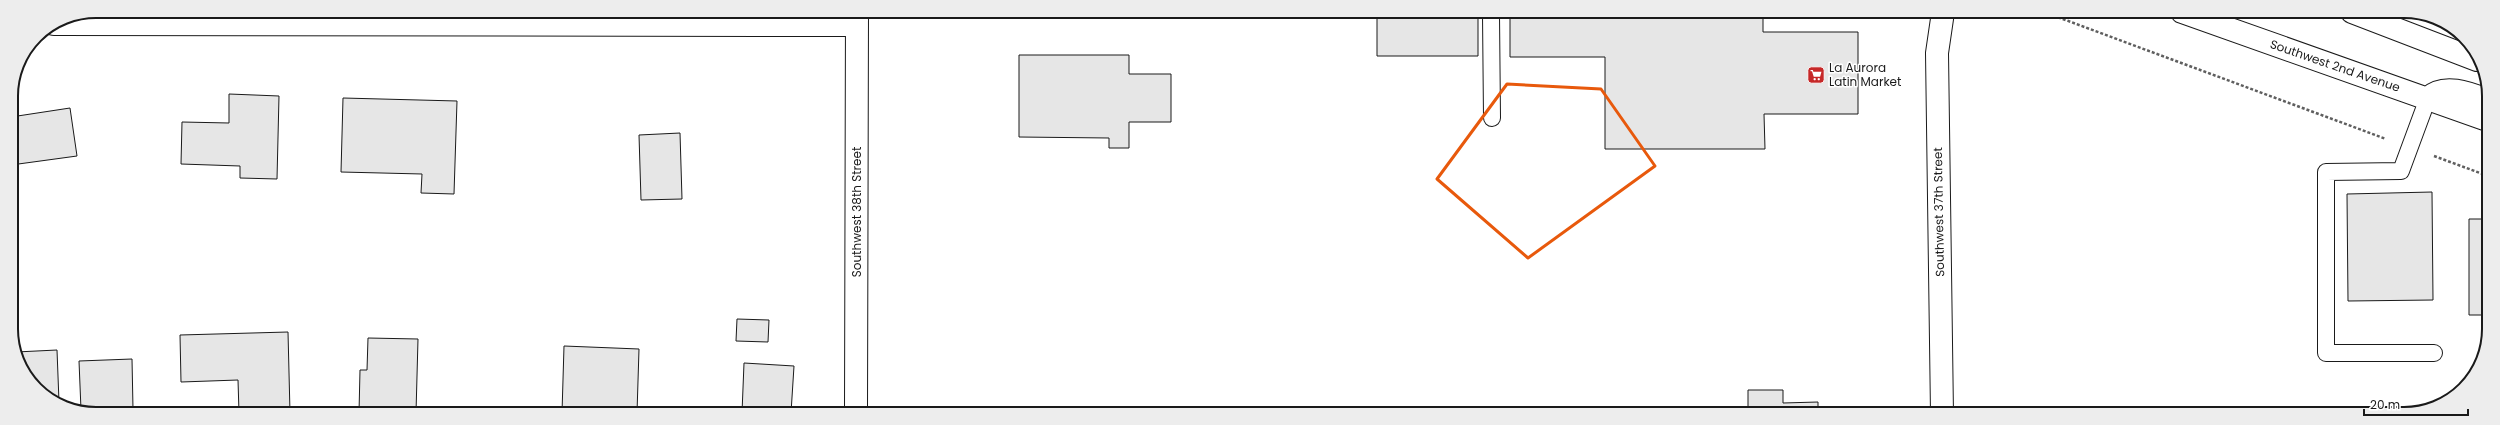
<svg xmlns="http://www.w3.org/2000/svg" width="2500" height="425" viewBox="0 0 2500 425" font-family="Poppins,sans-serif">
  <rect width="100%" height="100%" fill="#fff"/>
  <path fill="#e6e6e6" stroke="#1a1a1a" d="M1377,11L1763,12V32H1858V114H1764L1765,149H1605V57H1510V15H1478V56H1377Z
    M1019,55H1129V74H1171V122H1129V148H1109V138L1019,137Z
    M229,94L279,96L277,179L240,178V166L181,164L182,122L229,123Z
    M343,98L457,101L454,194L421,193L422,174L341,172Z
    M70,108L77,156L11,165V117Z
    M680,133L682,199L641,200L639,135Z
    M2432,192L2433,300L2348,301L2347,194Z
    M2469,219H2488V315H2469Z
    M737,319L769,320L768,342L736,341Z
    M288,332L290,413H239L238,380L181,382L180,335Z
    M368,338L418,339L416,413H359L360,370H367Z
    M564,346L639,349L637,413H562Z
    M57,350L59,402L40,393L16,352Z
    M132,359L133,409L81,410L79,361Z
    M744,363L794,366L791,413H742Z
    M1748,390H1783V403L1818,402V414H1748Z"/>
  <g fill="none" stroke-linecap="round" stroke-linejoin="round">
    <defs>
      <path id="lane" d="M1491,15L1492,118
        M2428,98L2401,171L2326,172V353H2434"/>
      <path id="street" d="M54,24L857,25
        M856,413L857,11
        M1942,414L1937,53L1943,12"/>
      <path id="secondary" d="M2182,12L2487,120
        M2352,12L2477,60
        M2428,98C2444,83 2469,93 2487,100"/>
    </defs>
    <use href="#lane" stroke="#1a1a1a" stroke-width="18"/>
    <use href="#street" stroke="#1a1a1a" stroke-width="24"/>
    <use href="#secondary" stroke="#1a1a1a" stroke-width="24"/>
    <path stroke="#5f5f5f" stroke-width="2.5" stroke-dasharray="3 2" stroke-linecap="butt" d="M2044,12L2386,139
      M2434,156L2488,176"/>
    <use href="#lane" stroke="#fff" stroke-width="16"/>
    <use href="#street" stroke="#fff" stroke-width="22"/>
    <use href="#secondary" stroke="#fff" stroke-width="22"/>
  </g>
  <path fill="none" stroke="#e8590c" stroke-width="3" stroke-linejoin="round" d="M1507,84L1601,89L1655,166L1528,258L1437,179Z"/>
  <defs>
    <symbol id="supermarket-square" viewBox="-11 -11 22 22"><rect x="-9" y="-9" width="18" height="18" rx="4" fill="#c62828" stroke="#fff"/><path d="M-6-5.5h2.5l.6 2H6L4.5 2H-2.5L-4.4-4H-6ZM-1.5 3.2a1.3 1.3 0 1 0 .1 0ZM3 3.2a1.3 1.3 0 1 0 .1 0Z" fill="#fff"/></symbol>
  </defs>
  <g fill-rule="evenodd">
    <use href="#supermarket-square" x="1806" y="65" width="20" height="20"/>
  </g>
  <g text-anchor="middle" stroke-width="3" stroke-linejoin="round" paint-order="stroke">
    <g font-size="12" fill="#1a1a1a" stroke="#fff">
      <text transform="translate(2335 66) rotate(19)" y="4">Southwest 2nd Avenue</text>
      <text transform="translate(857 212) rotate(-90)" y="4">Southwest 38th Street</text>
      <text transform="translate(1939 212) rotate(-91)" y="4">Southwest 37th Street</text>
    </g>
    <g font-size="12" fill="#1a1a1a" stroke="#fff" text-anchor="start">
      <text x="1829" y="72">La Aurora<tspan x="1829" dy="14">Latin Market</tspan></text>
    </g>
  </g>
  <path d="M0 0H2500V425H0ZM96 18H2404A78 78 0 0 1 2482 96V329A78 78 0 0 1 2404 407H96A78 78 0 0 1 18 329V96A78 78 0 0 1 96 18Z" fill="#ededed" fill-rule="evenodd"/>
  <path fill="none" stroke="#1a1a1a" stroke-width="2" d="M96 18H2404A78 78 0 0 1 2482 96V329A78 78 0 0 1 2404 407H96A78 78 0 0 1 18 329V96A78 78 0 0 1 96 18Z"/>
  <path d="M2364 409v6h104v-6" fill="none" stroke="#1a1a1a" stroke-width="2"/>
  <text x="2370" y="409" font-size="12" fill="#1a1a1a" stroke="#ffffff" stroke-width="3" paint-order="stroke">20 m</text>
</svg>
